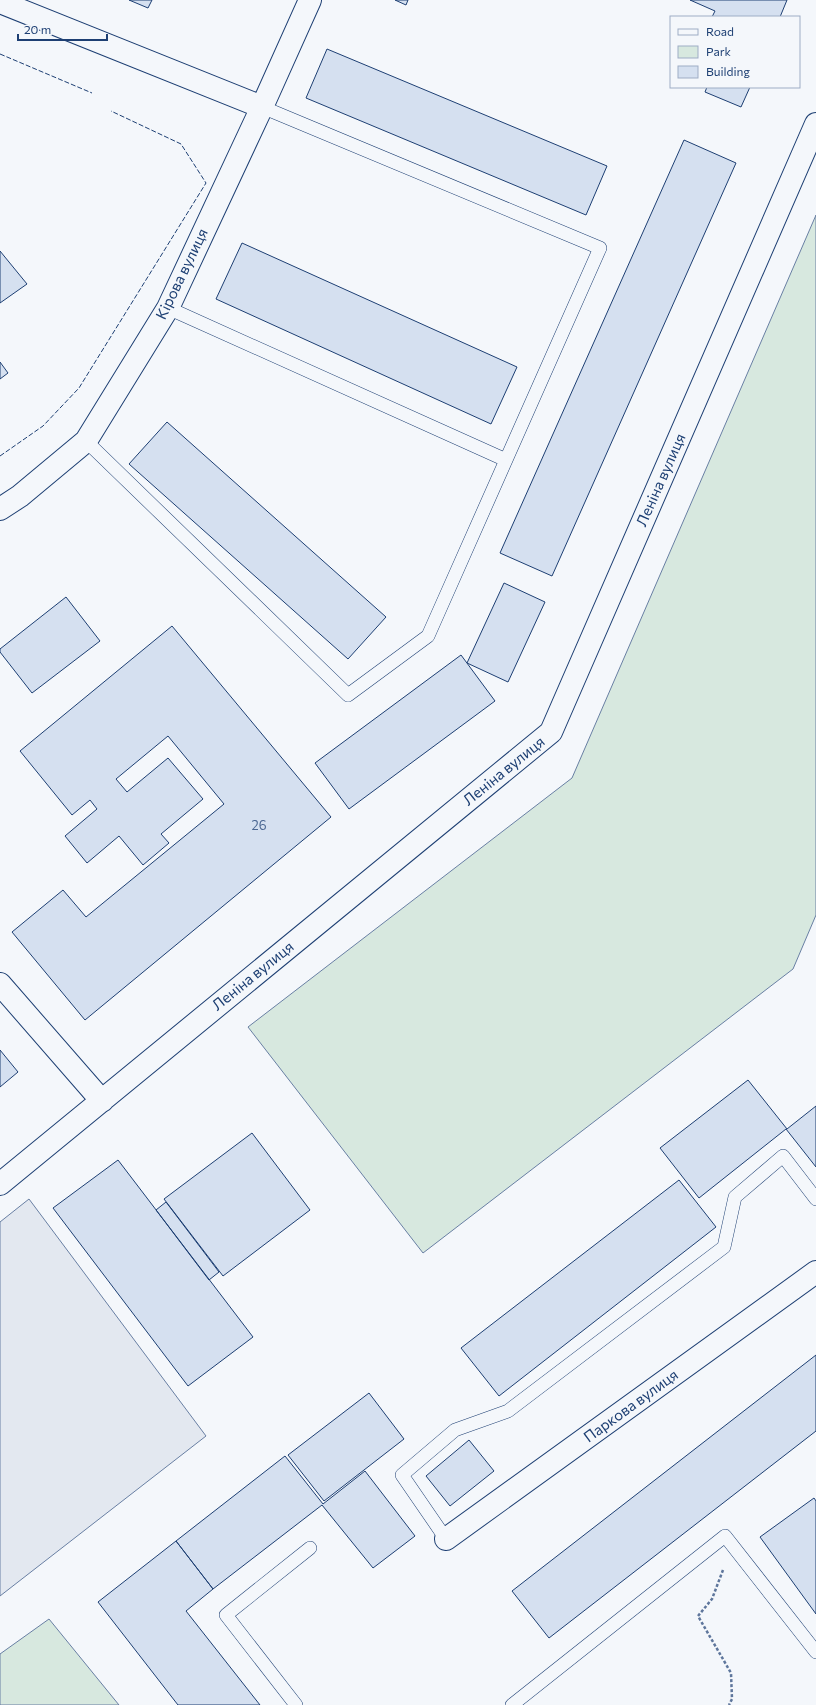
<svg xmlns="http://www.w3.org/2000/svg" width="816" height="1705" viewBox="0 0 816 1705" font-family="Commissioner,sans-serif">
  <rect width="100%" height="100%" fill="#f4f7fb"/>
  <path fill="#d7e8df" stroke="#687fa3" d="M816,215V915L793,969L423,1253L248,1027L572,778Z
    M49,1619L119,1705H0V1654Z"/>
  <path fill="#e3e8f0" stroke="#687fa3" d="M29,1199L206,1436L0,1596V1222Z"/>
  <path fill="#d5e0f0" stroke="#1d3f73" d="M129,0H152L148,8Z
    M395,0H408L406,5Z
    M690,0H787L780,17H712L715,11Z
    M327,49L607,166L586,215L306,98Z
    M707,87H750L741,107L705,92Z
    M684,140L736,163L552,576L500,553Z
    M242,243L517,367L491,424L216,299Z
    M0,251L27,284L0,303Z
    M0,362L8,373L0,379Z
    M167,422L386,617L348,659L129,464Z
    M504,583L545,602L508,682L467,663Z
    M66,597L100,641L32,693L0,652V649Z
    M172,626L331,817L85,1020L12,932L63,890L86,917L224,804L168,736L116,779L127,792L168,758L203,799L161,834L169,843L143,865L119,836L87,863L65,836L97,809L90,800L72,815L20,751Z
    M461,655L495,701L349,809L315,763Z
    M0,1050L18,1072L0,1087Z
    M748,1080L787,1129L816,1106V1167L786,1129L699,1198L660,1148Z
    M252,1133L310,1210L223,1276L164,1199Z
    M118,1160L253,1337L188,1386L53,1208Z
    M679,1180L716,1227L499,1396L461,1348Z
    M166,1202L219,1272L209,1280L156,1210Z
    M816,1355V1431L549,1638L512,1591Z
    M369,1393L404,1439L324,1501L288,1455Z
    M469,1440L494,1471L450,1506L426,1476Z
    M285,1456L323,1504L365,1471L415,1536L373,1568L322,1505L213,1589L176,1541Z
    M814,1498L816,1501V1614L760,1537Z
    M176,1541L213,1589L186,1611L260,1705H178L98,1602Z"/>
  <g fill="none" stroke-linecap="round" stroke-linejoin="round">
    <defs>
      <path id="lane" d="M168,308L506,460
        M86,441L348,695L428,636L600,248L262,107
        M446,1539L402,1475L455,1430L508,1411L724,1247L735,1197L783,1156L816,1199
        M296,1705L226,1615L310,1548
        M512,1705L725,1536L816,1652"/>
      <path id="street" d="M0,2L262,107
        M0,509L20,496L86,441L168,308L262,107L310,0
        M0,984L102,1101
        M0,1184L551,732L816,124
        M446,1539L816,1272"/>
    </defs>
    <use href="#lane" stroke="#1d3f73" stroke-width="14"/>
    <use href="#street" stroke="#1d3f73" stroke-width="24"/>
    <path stroke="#5e769c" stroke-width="2.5" stroke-dasharray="3 2" stroke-linecap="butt" d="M723,1570L712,1599L698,1616L731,1673L732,1699L729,1705"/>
    <use href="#lane" stroke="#f4f7fb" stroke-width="13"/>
    <use href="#street" stroke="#f4f7fb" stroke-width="22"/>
    <path stroke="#1d3f73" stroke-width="1" stroke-dasharray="5 2" stroke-linecap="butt" d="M0,54L92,93
      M0,456L43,426L79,388L206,183L181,144L111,111"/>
  </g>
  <g text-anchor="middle" stroke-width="3" stroke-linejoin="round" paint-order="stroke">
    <g font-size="13" fill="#4b6792">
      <text x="259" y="830">26</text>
    </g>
    <g font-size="15" fill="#1d3f73" stroke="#f4f7fb">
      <text transform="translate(182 274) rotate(-64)" y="5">Кірова вулиця</text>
      <text transform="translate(661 480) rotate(-66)" y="5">Леніна вулиця</text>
      <text transform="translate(504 771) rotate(-39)" y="5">Леніна вулиця</text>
      <text transform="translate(253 976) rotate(-39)" y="5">Леніна вулиця</text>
      <text transform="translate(631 1406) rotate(-36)" y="5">Паркова вулиця</text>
    </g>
  </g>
  <rect x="670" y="16" width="130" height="72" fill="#f4f7fb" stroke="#9eadc5"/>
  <rect x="678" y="29" width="20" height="6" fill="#f4f7fb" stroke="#9eadc5"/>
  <text x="706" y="36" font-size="12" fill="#1d3f73">Road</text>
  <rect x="678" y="46" width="20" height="12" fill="#d7e8df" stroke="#9eadc5"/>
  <text x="706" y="56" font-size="12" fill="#1d3f73">Park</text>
  <rect x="678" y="66" width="20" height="12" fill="#d5e0f0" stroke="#9eadc5"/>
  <text x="706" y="76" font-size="12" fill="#1d3f73">Building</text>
  <path d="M18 34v6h89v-6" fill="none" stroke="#1d3f73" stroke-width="2"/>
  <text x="24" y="34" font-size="12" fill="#1d3f73" stroke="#f4f7fb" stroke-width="3" paint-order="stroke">20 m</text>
</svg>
